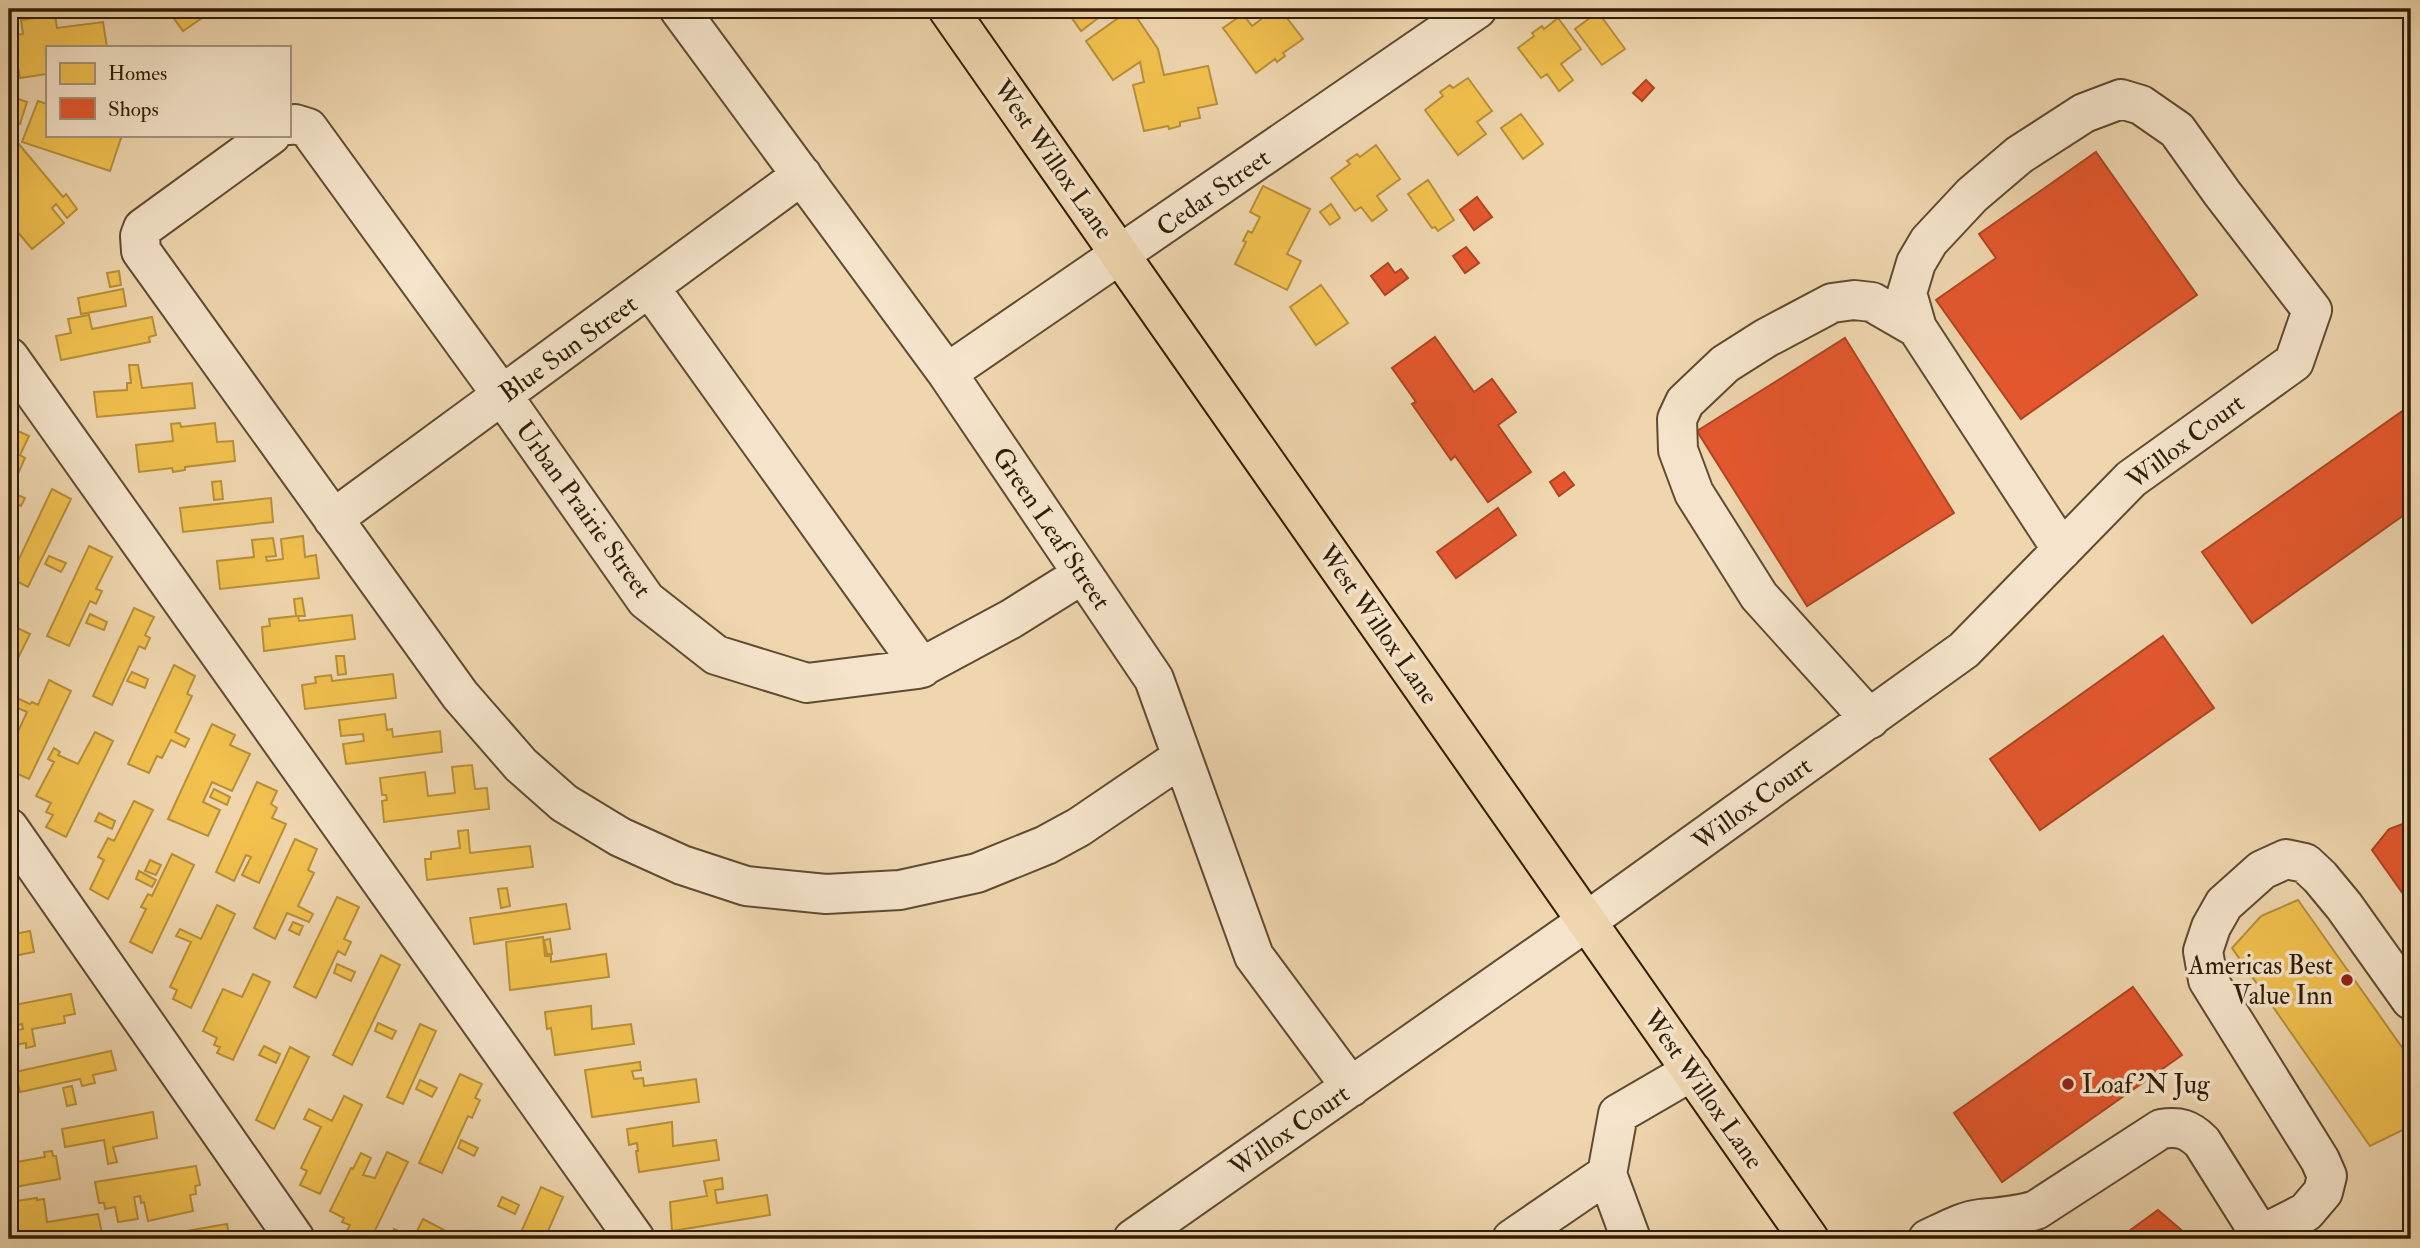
<svg xmlns="http://www.w3.org/2000/svg" width="2420" height="1248" viewBox="0 0 2420 1248" font-family="'IM FELL Double Pica',serif">
  <rect width="100%" height="100%" fill="#efd6af"/>
  <filter id="stains"><feTurbulence type="fractalNoise" baseFrequency=".00286" numOctaves="4"/><feColorMatrix values="0 0 0 0 .2 0 0 0 0 .09 0 0 0 0 .02 0 0 0 .5 -.17"/></filter>
  <radialGradient id="worn" r=".72"><stop offset=".6" stop-color="#630" stop-opacity="0"/><stop offset="1" stop-color="#630" stop-opacity=".3"/></radialGradient>
  <path fill="#f2c14e" stroke="#b89038" stroke-width="2" d="M167,9H215L183,31Z
    M1076,9H1108L1109,10L1081,31L1069,14Z
    M1131,9L1158,49L1164,75L1208,66L1217,104L1198,108L1200,118L1180,122V126L1169,129L1168,126L1144,131L1133,85L1144,82L1140,62L1113,80L1086,41Z
    M1275,9H1280L1303,39L1283,53L1285,56L1277,62L1275,59L1256,73L1223,28L1243,14L1252,26Z
    M1615,9H1630L1620,16Z
    M1598,12L1625,49L1602,65L1575,29Z
    M55,15L57,28L103,22L107,47H47V74L20,78L17,62L10,63L9,36L23,34L21,20Z
    M1558,18L1581,49L1561,64L1573,80L1559,91L1547,74L1541,78L1518,48L1534,36L1532,33L1542,26L1544,29Z
    M1468,78L1492,111L1477,122L1486,134L1458,155L1425,110L1443,96L1440,92L1450,85L1453,88Z
    M9,96L27,102L20,124L9,120Z
    M38,101L47,104V135H122L110,171L22,142Z
    M1521,114L1543,144L1523,159L1501,128Z
    M18,143L63,197L66,194L77,209L67,218L56,204L52,208L64,223L32,249L9,222V151Z
    M1376,145L1400,179L1377,196L1387,210L1372,221L1361,207L1355,211L1331,178L1350,164L1347,161L1357,154L1360,157Z
    M1428,180L1454,220L1438,231L1435,227L1432,228L1408,194Z
    M1263,186L1310,209L1287,254L1301,261L1287,290L1235,264L1246,242L1243,241L1248,231L1252,233L1260,217L1250,212Z
    M1331,204L1340,218L1330,225L1320,212Z
    M119,271L121,285L110,287L107,273Z
    M1321,285L1348,323L1316,345L1290,307Z
    M123,289L126,306L81,314L78,298Z
    M89,315L92,329L152,317L156,335L149,337L150,342L61,360L56,336L71,333L68,319Z
    M129,365H138L142,388L192,383L195,408L97,417L94,392L127,390V383H131Z
    M180,423L181,427L215,423L217,442L233,441L235,461L185,467V470L173,472L172,468L139,472L136,445L173,441L171,424Z
    M9,427L29,436L20,455L25,458L10,492L25,498L21,506L9,501Z
    M221,481L223,499L214,500L212,482Z
    M52,489L71,499L28,587L10,578Z
    M271,498L273,522L183,532L180,508Z
    M303,536L305,557L316,555L319,578L220,589L217,561L254,557L252,540L273,538L276,556L266,557L267,561L283,559L281,539Z
    M89,546L112,557L96,589L102,591L96,604L90,601L69,646L47,636Z
    M49,556L66,563L61,572L45,564Z
    M302,598L305,616H298L299,621L352,615L355,639L264,651L262,627L270,626L269,619L296,616L294,599Z
    M134,608L154,617L145,635L150,638L145,649L139,646L112,705L93,696Z
    M90,614L107,622L104,630L86,623Z
    M11,625L30,634L9,676V630Z
    M336,656H344L346,674L338,675Z
    M174,665L195,676L187,694L192,696L175,732L189,739L185,747L171,740L162,758L157,756L149,773L128,764Z
    M132,672L148,679L145,688L127,681Z
    M393,674L396,698L305,709L302,685L316,683L315,677L331,675L332,681Z
    M49,680L71,691L29,779L9,770V751L27,712L13,706L17,698L30,704L32,702L38,705Z
    M385,714L387,730L392,729L393,737L440,731L442,752L346,764L343,744L364,741L363,734L341,736L339,720Z
    M212,724L235,735L230,745L250,754L232,791L212,782L203,802L220,810L208,836L168,819Z
    M95,732L113,741L66,837L46,827L53,815L46,812L51,803L36,796L54,762L48,759L54,748L60,752L58,755L78,764Z
    M472,765L475,789L487,788L489,809L384,822L382,801L387,800L386,795H382L380,778L425,772L428,796L455,793L452,767Z
    M257,782L277,791L271,804L277,808L272,818L286,824L259,883L242,875L251,857L246,855L234,881L216,872Z
    M214,789L230,797L227,805L210,797Z
    M134,801L153,810L108,899L90,889L104,860L98,857L108,838L114,841Z
    M99,813L115,821L112,829L95,821Z
    M468,830L470,853L530,846L533,867L427,880L425,859H431V852L460,848L458,831Z
    M295,839L317,849L308,870L314,873L298,906L313,914L309,922L287,913L275,939L254,928Z
    M172,854L194,865L152,953L130,942L146,909L141,907L148,894L152,896Z
    M150,860L161,865L156,875L145,871Z
    M139,871L156,880L152,887L136,879Z
    M507,888L510,906L501,908L498,889Z
    M337,897L359,907L344,939L351,942L345,955L338,951L316,998L294,987Z
    M2298,900L2411,1060V1126L2370,1146L2232,948L2261,916Z
    M566,904L570,929L474,944L470,918Z
    M217,905L235,914L191,1008L173,999L177,990L170,987L191,942L176,936L180,929L201,939Z
    M293,922L303,926L299,935L289,930Z
    M30,931L34,952L9,957V935Z
    M543,937L545,956H551V962L606,954L609,977L510,990L506,942Z
    M550,939L552,954H547L544,940Z
    M381,955L400,965L352,1065L333,1055Z
    M337,964L355,972L351,981L334,973Z
    M253,974L270,982L233,1060L217,1053L220,1047L214,1045L217,1038L203,1031L223,989L242,997Z
    M71,994L75,1014L64,1016L65,1023L32,1029L35,1046L26,1048V1043L9,1046V1032L23,1029L22,1024L9,1027V1006Z
    M591,1006L592,1029L631,1024L634,1044L555,1055L551,1028L547,1029L545,1012Z
    M378,1023L396,1031L392,1039L375,1031Z
    M420,1024L436,1031L403,1104L387,1097Z
    M264,1046L280,1054L276,1063L259,1055Z
    M290,1047L309,1057L274,1129L256,1120Z
    M111,1051L116,1070L93,1075L95,1083L82,1086L80,1079L20,1092L15,1072Z
    M640,1062L641,1070L632,1071L634,1079L643,1078L644,1086L696,1079L699,1102L592,1117L585,1070Z
    M460,1074L482,1084L475,1098L480,1100L472,1118L468,1116L442,1173L419,1163Z
    M420,1080L437,1088L432,1097L416,1089Z
    M72,1086L76,1104L67,1106L63,1088Z
    M344,1096L362,1105L320,1194L300,1185L307,1171L301,1168L321,1127L304,1119L309,1109L332,1121Z
    M153,1112L157,1138L113,1147L117,1162L108,1164L104,1140L65,1147L62,1129Z
    M672,1122L673,1146L716,1140L719,1160L639,1172L636,1151H638L637,1143L629,1145L627,1129Z
    M461,1140L478,1148L474,1156L458,1148Z
    M52,1151L53,1156H56L60,1179L9,1188V1154L11,1163L45,1157L44,1152Z
    M387,1152L408,1162L371,1239H343L350,1225L342,1222L344,1218L330,1211L351,1168L353,1169L361,1153L371,1158L363,1175L375,1178Z
    M196,1166L200,1185L195,1186L196,1194L190,1195L193,1211L148,1221L144,1202L141,1203L140,1196L134,1197L138,1219L118,1222L115,1207L105,1209L104,1203H99L95,1182Z
    M722,1178L723,1189L715,1190L717,1203L767,1195L770,1215L672,1231L670,1202L707,1196L704,1181Z
    M541,1187L563,1197L548,1231L555,1234L553,1239H518Z
    M502,1197L519,1205L515,1214L498,1206Z
    M37,1198V1200L44,1199L47,1222L98,1214L102,1234L74,1239H9V1202Z
    M423,1219L444,1230L440,1239H413Z
    M227,1224L230,1239H152V1237Z
    M394,1229L410,1236L409,1239H389Z"/>
  <path fill="#e4572e" stroke="#ae4621" stroke-width="2" d="M1646,80L1654,88L1642,101L1633,93Z
    M2096,152L2197,295L2021,419L1936,300L1996,258L1979,234Z
    M1477,197L1492,217L1474,230L1460,210Z
    M1466,247L1479,263L1465,273L1453,256Z
    M1388,263L1395,273L1401,269L1408,278L1385,295L1371,276Z
    M1435,337L1474,392L1492,379L1516,412L1498,425L1531,472L1488,502L1455,456L1451,460L1412,404L1416,402L1392,368Z
    M1845,338L1954,513L1807,606L1697,431Z
    M2411,405V510L2252,623L2202,552Z
    M1564,472L1574,485L1559,496L1550,482Z
    M1498,508L1516,535L1456,578L1437,552Z
    M2163,636L2214,708L2040,830L1990,759Z
    M2411,821V905L2372,850L2389,829Z
    M2133,987L2182,1055L2002,1182L1954,1113Z
    M2158,1210L2187,1235L2181,1239H2118Z"/>
  <g fill="none" stroke-linecap="round" stroke-linejoin="round">
    <defs>
      <path id="minor" d="M679,9L947,373L1154,679L1254,956L1351,1087
        M289,125L295,124L308,128L502,395L646,600L716,655L807,683L918,669L1011,619L1083,574
        M271,135L143,228L140,236L141,251L460,695L521,765L564,803L620,837L682,865L746,886L826,894L900,890L977,873L1046,845L1079,827L1182,757
        M650,288L922,668
        M9,357L635,1239
        M947,373L1477,9
        M333,519L802,175
        M1870,719L1759,596L1694,493L1678,450L1677,419L1685,402L1725,364L1766,338L1832,303L1854,300L1872,302L1917,328
        M9,828L295,1239
        M1607,1174L1631,1239
        M1133,1239L1587,921L1964,650L2131,479L2294,362L2312,310L2222,193L2177,130L2141,105L2121,99L2084,113L2019,155L1972,195L1929,241L1916,263L1907,293L1917,328L2062,550
        M1512,1239L1607,1174L1618,1114L1692,1071
        M1928,1239C1944,1232 1962,1221 1980,1219C2000,1217 2017,1216 2036,1210L2161,1129C2179,1126 2189,1129 2202,1142L2263,1239
        M2266,1239L2275,1228L2306,1212L2323,1192L2327,1176L2320,1160L2208,980L2203,951L2211,927L2224,904L2262,870L2286,859L2305,863L2320,877L2344,906L2411,1000"/>
      <path id="major" d="M948,9L1809,1239"/>
    </defs>
    <use href="#minor" stroke="#5f4b2f" stroke-width="42"/>
    <use href="#major" stroke="#2f1d04" stroke-width="42"/>
    <use href="#minor" stroke="#f5e4cb" stroke-width="38"/>
    <use href="#major" stroke="#efd6af" stroke-width="38"/>
  </g>
  <g fill="#8f2418" stroke="#f5e4cb" stroke-width="2.5">
    <circle cx="2347" cy="980" r="7"/>
    <circle cx="2068" cy="1084" r="7"/>
  </g>
  <g text-anchor="middle" stroke-width="7" stroke-linejoin="round" paint-order="stroke">
    <g font-size="26" fill="#2f1d04" stroke="#f5e4cb">
      <text transform="translate(1054 159) rotate(55)" y="9">West Willox Lane</text>
      <text transform="translate(1213 192) rotate(-35)" y="9">Cedar Street</text>
      <text transform="translate(568 348) rotate(-36)" y="9">Blue Sun Street</text>
      <text transform="translate(2185 441) rotate(-37)" y="9">Willox Court</text>
      <text transform="translate(584 509) rotate(54)" y="9">Urban Prairie Street</text>
      <text transform="translate(1052 528) rotate(56)" y="9">Green Leaf Street</text>
      <text transform="translate(1379 624) rotate(55)" y="9">West Willox Lane</text>
      <text transform="translate(1752 803) rotate(-36)" y="9">Willox Court</text>
      <text transform="translate(1704 1089) rotate(55)" y="9">West Willox Lane</text>
      <text transform="translate(1289 1130) rotate(-35)" y="9">Willox Court</text>
    </g>
    <g font-size="26" fill="#2f1d04" stroke="#f5e4cb" text-anchor="end">
      <text x="2333" y="974">Americas Best<tspan x="2333" dy="30">Value Inn</tspan></text>
      <text x="2082" y="1093" text-anchor="start">Loaf 'N Jug</text>
    </g>
  </g>
  <rect width="2420" height="1248" fill="none" stroke="#efd6af" stroke-width="35"/>
  <rect x="10" y="10" width="2399" height="1227" fill="none" stroke="#2f1d04" stroke-width="3.5"/>
  <rect x="18" y="18" width="2385" height="1213" fill="none" stroke="#2f1d04" stroke-width="2"/>
  <rect x="46" y="46" width="245" height="91" fill="#f5e4cb" stroke="#a6947b" stroke-width="2"/>
  <rect x="60" y="63" width="35" height="21" fill="#f2c14e" stroke="#a6947b" stroke-width="2"/>
  <text x="108" y="80" font-size="21" fill="#2f1d04">Homes</text>
  <rect x="60" y="98" width="35" height="21" fill="#e4572e" stroke="#a6947b" stroke-width="2"/>
  <text x="108" y="116" font-size="21" fill="#2f1d04">Shops</text>
  <rect width="100%" height="100%" filter="url(#stains)"/>
  <rect width="100%" height="100%" fill="url(#worn)"/>
</svg>
